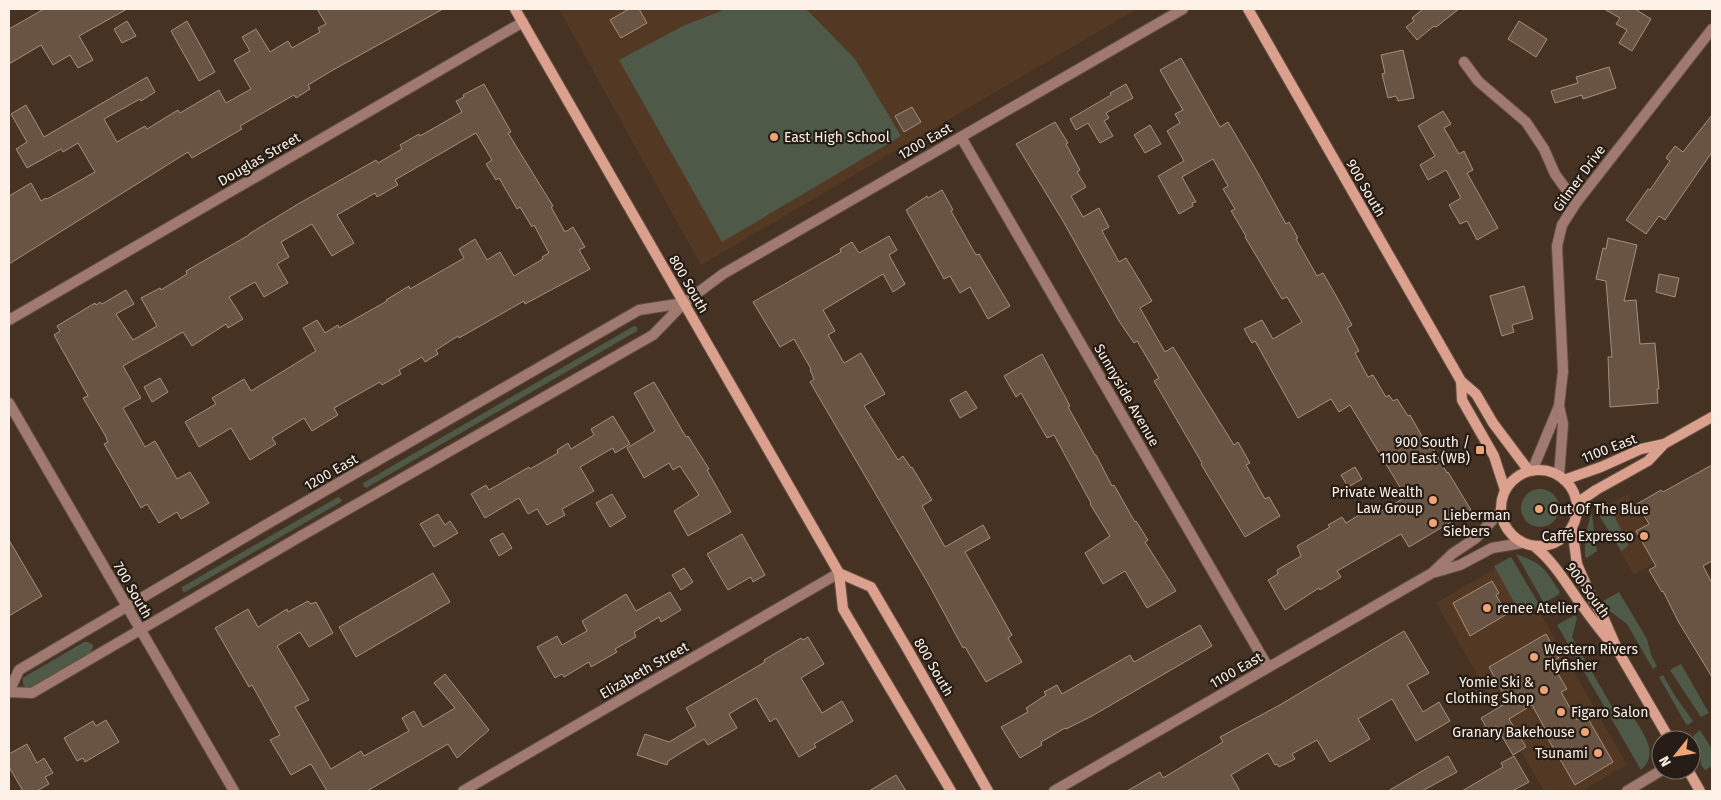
<svg xmlns="http://www.w3.org/2000/svg" width="1721" height="800" viewBox="0 0 1721 800" font-family="'Fira Sans',sans-serif">
  <rect width="100%" height="100%" fill="#463222"/>
  <path fill="#533924" d="M559,9H1137L701,265Z
    M1628,494L1665,557L1634,575L1599,513L1601,508Z
    M1510,560L1627,765L1581,791H1544L1436,603Z"/>
  <path fill="#4e5a47" d="M726,9H806L855,59L901,136L722,242L619,60L683,26Z
    M634,326L637,327V331L366,488L364,487L363,483Z
    M1521 508a19 19 0 1 1 38 0a19 19 0 1 1-38 0Z
    M338,497L342,500L341,502L185,592L182,591V587Z
    M1609,505L1628,544L1627,547L1621,551L1599,515L1601,509Z
    M1591,514L1592,515L1597,551L1587,558L1585,557V536Z
    M1516,554C1544,564 1544,568 1560,592L1558,595L1544,603Z
    M1511,557L1540,606L1522,616L1494,566Z
    M1619,592L1647,639L1651,655L1657,666L1653,669L1627,624L1607,609L1603,601Z
    M1575,615L1577,618L1572,637L1615,712H1630C1641,731 1661,752 1641,770L1557,625Z
    M84,642H87L92,644L93,647L90,653L32,687H25L23,684V678L26,676Z
    M1681,664L1709,713L1701,717L1670,670Z
    M1663,675L1675,696L1693,721L1688,725L1686,724L1659,677Z
    M1700,730L1712,749V766L1705,770L1701,765L1700,749L1693,736Z"/>
  <path fill="#695443" stroke="#a68e7c" d="M44,9H127L79,36L93,60L78,68L70,55L53,65L41,45L9,64V29Z
    M317,9H443L333,70L308,85L310,89L296,98L294,95L240,126L242,129L192,158L188,152L9,264V196L31,183L41,201L46,198L47,199L95,172L78,143L63,152L61,149L27,168L16,149L27,142L11,114L26,105L44,137L147,77L155,92L141,101L140,99L104,119L117,142L145,126L147,129L178,110L180,113L219,90L226,103L251,89L234,60L250,51L242,37L256,29L270,52L288,41L292,48L320,32L318,28L326,24Z
    M629,9H639L647,23L621,38L610,20Z
    M1423,9H1459L1436,27L1434,26L1417,40L1406,27L1414,21L1412,18Z
    M1604,9H1635L1651,19L1632,51L1619,43L1627,30L1616,24L1620,18Z
    M127,21L136,36L122,43L114,29Z
    M187,21L215,72L199,81L171,31Z
    M1519,21L1547,39L1536,57L1508,39Z
    M1403,50L1414,98L1398,101L1396,96L1388,98L1382,74L1385,73L1381,55Z
    M1181,58L1220,127L1228,122L1258,173L1286,224L1289,222L1298,238L1296,239L1317,276L1323,273L1339,301L1352,325L1347,328L1359,351L1355,353L1368,377L1373,375L1386,397L1389,395L1393,401L1397,399L1408,416L1410,415L1426,443L1429,441L1447,473L1448,472L1471,510L1409,547L1401,534L1337,571L1341,577L1320,590L1319,588L1285,610L1268,580L1278,574L1277,570L1301,556L1297,546L1330,527L1328,525L1342,517L1346,523L1374,506L1378,513L1406,497L1350,405L1339,412L1331,399L1298,418L1255,341L1252,343L1244,329L1262,320L1273,339L1302,322L1287,297L1282,299L1245,237L1246,236L1231,211L1235,209L1223,189L1228,186L1213,159L1182,177L1196,202L1192,203L1193,206L1179,214L1158,176L1184,161L1167,131L1180,123L1175,114L1183,110L1160,70Z
    M1609,67L1616,88L1583,99L1582,95L1555,103L1551,91L1578,83L1576,77Z
    M484,84L511,132L508,133L553,206L551,207L565,232L573,227L585,247L579,250L590,269L525,304L524,301L459,338L458,336L436,350L438,354L425,362L422,357L399,370L401,374L382,385L380,382L334,408L338,415L312,431L304,418L272,438L276,444L250,460L231,428L199,447L185,422L216,404L212,398L244,379L251,391L316,351L303,328L317,320L325,333L338,325L339,328L387,301L386,300L409,286L410,289L464,258L459,249L475,239L487,260L500,252L514,276L543,259L542,257L549,253L534,225L532,227L520,207L517,209L499,178L496,180L486,164L492,160L476,133L395,180L398,185L377,197L375,193L337,215L354,243L332,256L312,224L281,242L289,257L277,264L288,283L264,297L255,282L229,297L243,319L228,328L226,324L192,346L183,332L123,366L141,398L123,408L145,447L155,441L177,479L190,472L209,503L181,519L177,512L159,523L147,504L141,508L104,444L108,442L105,435L83,398L88,396L54,335L60,331L57,326L95,303L96,305L100,302L102,304L126,290L134,304L116,314L133,340L157,326L141,298L160,288L161,290L187,274L186,271L249,235V234L298,204L376,160L378,163L402,149L400,145L419,134L420,136L462,112L456,101L464,97L463,95Z
    M1126,84L1133,98L1106,113L1109,118L1104,121L1113,136L1100,143L1088,123L1076,130L1070,119L1111,95L1110,93Z
    M912,107L921,122L904,132L895,116Z
    M1443,111L1451,124L1444,128L1459,154L1464,151L1473,170L1467,173L1498,228L1477,240L1467,221L1460,224L1449,205L1461,198L1446,170L1428,180L1420,165L1435,156L1418,126Z
    M1712,115V152L1665,220L1659,216L1646,234L1626,220L1648,189L1650,190L1670,161L1666,158L1675,146L1683,152Z
    M1055,122L1068,143L1066,144L1080,170L1077,172L1086,187L1071,196L1083,217L1099,208L1109,227L1102,231L1119,262L1126,258L1152,301L1140,308L1165,352L1173,347L1234,445L1238,442L1250,463L1246,465L1265,499L1269,497L1280,516L1245,537L1208,476L1201,464L1202,463L1154,381L1159,378L1137,341L1134,343L1119,321L1063,221L1016,144Z
    M1150,125L1161,144L1145,153L1134,135Z
    M942,190L953,210L951,211L976,255L979,254L1010,306L988,319L970,287L960,293L950,276L944,279L906,210L927,196L928,198Z
    M889,236L897,250L889,255L905,284L893,292L883,274L823,310L835,331L828,335L844,363L861,353L885,394L864,406L898,460L903,456L911,468L912,467L932,500L922,506L945,547L983,525L990,538L965,552L1012,635L1008,638L1022,662L986,682L965,647L963,648L929,585L810,382L814,379L810,370L811,369L794,339L780,347L753,302L841,252L840,249L852,242L859,253Z
    M1608,238L1637,245L1624,301L1636,300L1640,344L1655,343L1659,389H1657L1658,403L1610,407L1608,357H1612L1606,281L1596,279L1603,248L1606,249Z
    M1659,274L1679,278L1675,297L1656,292Z
    M1524,286L1533,319L1512,325L1514,332L1502,336L1490,296Z
    M1042,354L1070,406L1068,407L1095,455H1096L1112,486L1114,485L1135,522L1136,521L1148,540L1145,542L1176,591L1147,608L1125,571L1103,584L1085,553L1110,536L1090,504L1091,503L1054,435L1047,438L1021,393L1016,397L1004,376Z
    M160,378L168,392L152,402L144,387Z
    M654,382L686,437L688,436L709,469L707,470L731,512L688,536L674,511L699,495L680,466L673,470L669,463L644,478L627,448L655,431L634,393Z
    M966,391L977,408L960,418L950,400Z
    M613,416L630,444L615,453L613,448L580,467L594,491L562,509L565,515L547,525L537,509L528,514L519,498L485,518L471,494L486,485L489,490L529,467L530,469L558,453L557,450L568,443L571,449L594,435L591,429Z
    M1712,465V561L1703,566L1712,583V677L1678,621L1663,591L1662,592L1649,570L1656,566L1636,531L1649,524L1637,504L1661,490L1663,492Z
    M1355,467L1362,479L1348,487L1341,475Z
    M612,494L626,517L610,527L596,503Z
    M438,514L445,525L450,521L458,533L434,547L420,524Z
    M503,533L512,548L499,556L490,540Z
    M742,534L765,575L753,582L751,577L728,590L707,554Z
    M9,540L42,596L9,616Z
    M684,568L693,582L681,590L672,575Z
    M433,573L450,602L356,657L339,627Z
    M1492,581L1499,593L1496,595L1507,614L1470,636L1453,603Z
    M670,592L681,610L661,622L659,617L634,632L636,637L615,649L617,652L591,667L589,662L564,677L562,674L555,678L537,647L557,636L562,645L587,631L582,621L626,594L636,611Z
    M308,601L311,604L316,602L333,633L309,647L300,632L277,646L309,700L295,707L331,769L361,751L364,756L409,731L402,718L414,711L423,727L455,708L434,683L445,674L489,730L457,758L448,744L367,791H327L311,764L291,775L270,740L280,735L252,685L249,687L215,628L248,609L258,627L287,609L288,612Z
    M1200,625L1212,646L1092,716L1066,729L1065,728L1041,742L1042,745L1020,758L1001,727L1028,712L1026,708L1046,695L1044,692L1057,685L1062,694L1130,655L1134,662Z
    M1404,631L1429,673L1407,685L1423,712L1439,702L1450,721L1416,741L1392,699L1358,719L1370,739L1330,762L1317,740L1292,754L1295,759L1279,767L1277,764L1275,765L1268,753L1231,775L1240,791H1127L1160,772L1163,778L1223,742L1220,737L1278,706Z
    M1546,634L1559,658L1551,662L1567,689L1561,692L1577,720L1586,715L1613,762L1575,785L1547,737L1549,736L1532,705L1509,719L1526,747L1513,755L1496,726L1488,731L1481,718L1508,702L1489,667Z
    M808,637L824,664L801,678L822,713L842,701L853,721L814,744L816,747L799,757L776,718L770,722L756,698L729,714L737,728L708,745L704,739L668,761L667,765L637,755L645,734L669,742L696,726L686,708L765,662L764,660L801,638L803,640Z
    M106,720L119,742L85,762L83,758L77,761L64,738L93,721L96,726Z
    M27,744L37,763L44,758L53,773L45,777L49,784L37,791H23L9,767V754Z
    M1448,756L1457,772L1422,791H1388Z
    M1514,756L1529,782L1512,791H1462L1503,767L1501,763Z
    M896,775L906,791H869Z"/>
  <g fill="none" stroke-linecap="round" stroke-linejoin="round">
    <defs>
      <path id="street" d="M1464,62L1478,81L1526,122L1544,149L1555,174L1576,203
        M961,137L1268,667
        M9,320L523,22
        M9,403L234,791
        M1532,471L1559,406L1563,371L1557,246L1562,225L1576,203L1712,29
        M1559,476L1563,424L1559,406
        M1436,572L1460,565L1492,548L1522,543
        M9,692L32,693L301,536L653,335L684,303L723,274L1183,9
        M9,692L19,670L269,523L639,310L684,303
        M463,791L839,573
        M1054,791L1432,573L1452,554L1476,538L1501,511
        M1627,791L1662,770"/>
      <path id="secondary" d="M515,9L839,573L843,609L951,791
        M1248,9L1461,381L1476,394L1493,423L1529,471
        M1461,381L1462,400L1494,456L1505,490
        M1501 508a38 38 0 1 1 76 0a38 38 0 1 1-76 0Z
        M1564,480L1601,467L1641,449L1664,444
        M1577,503L1596,490L1648,461L1664,444L1712,417
        M1572,528L1577,564L1589,592L1604,619L1618,651L1670,740
        M1534,546C1553,561 1564,580 1578,600C1588,614 1599,629 1611,643
        M839,573L871,587L908,650L988,791
        M1688,770L1700,791"/>
    </defs>
    <use href="#street" stroke="#635041" stroke-width="12"/>
    <use href="#secondary" stroke="#635041" stroke-width="12"/>
    <use href="#street" stroke="#a07a70" stroke-width="10"/>
    <use href="#secondary" stroke="#dca08f" stroke-width="10"/>
  </g>
  <g fill="#efa377" stroke="#251c15" stroke-width="2">
    <circle cx="774" cy="137" r="5"/>
    <rect x="1475" y="445" width="10" height="10" rx="2.5"/>
    <circle cx="1433" cy="500" r="5"/>
    <circle cx="1539" cy="509" r="5"/>
    <circle cx="1433" cy="523" r="5"/>
    <circle cx="1644" cy="536" r="5"/>
    <circle cx="1487" cy="608" r="5"/>
    <circle cx="1534" cy="657" r="5"/>
    <circle cx="1544" cy="690" r="5"/>
    <circle cx="1561" cy="712" r="5"/>
    <circle cx="1585" cy="732" r="5"/>
    <circle cx="1598" cy="753" r="5"/>
  </g>
  <g text-anchor="middle" stroke-width="4.5" stroke-linejoin="round" paint-order="stroke">
    <g font-size="14" fill="#fdf0e6" stroke="#251c15" text-anchor="start">
      <text x="784" y="142">East High School</text>
      <text x="1470" y="447" text-anchor="end">900 South /<tspan x="1470" dy="16">1100 East (WB)</tspan></text>
      <text x="1423" y="497" text-anchor="end">Private Wealth<tspan x="1423" dy="16">Law Group</tspan></text>
      <text x="1549" y="514">Out Of The Blue</text>
      <text x="1443" y="520">Lieberman<tspan x="1443" dy="16">Siebers</tspan></text>
      <text x="1634" y="541" text-anchor="end">Caffé Expresso</text>
      <text x="1497" y="613">renee Atelier</text>
      <text x="1544" y="654">Western Rivers<tspan x="1544" dy="16">Flyfisher</tspan></text>
      <text x="1534" y="687" text-anchor="end">Yomie Ski &amp;<tspan x="1534" dy="16">Clothing Shop</tspan></text>
      <text x="1571" y="717">Figaro Salon</text>
      <text x="1575" y="737" text-anchor="end">Granary Bakehouse</text>
      <text x="1588" y="758" text-anchor="end">Tsunami</text>
    </g>
    <g font-size="14" fill="#fdf0e6" stroke="#251c15">
      <text transform="translate(925 141) rotate(-30)" y="5">1200 East</text>
      <text transform="translate(259 159) rotate(-30)" y="5">Douglas Street</text>
      <text transform="translate(1579 178) rotate(-54)" y="5">Gilmer Drive</text>
      <text transform="translate(1366 188) rotate(60)" y="5">900 South</text>
      <text transform="translate(689 284) rotate(60)" y="5">800 South</text>
      <text transform="translate(1127 395) rotate(60)" y="5">Sunnyside Avenue</text>
      <text transform="translate(1609 448) rotate(-21)" y="5">1100 East</text>
      <text transform="translate(331 472) rotate(-30)" y="5">1200 East</text>
      <text transform="translate(133 590) rotate(60)" y="5">700 South</text>
      <text transform="translate(1588 590) rotate(54)" y="5">900 South</text>
      <text transform="translate(934 667) rotate(60)" y="5">800 South</text>
      <text transform="translate(644 670) rotate(-30)" y="5">Elizabeth Street</text>
      <text transform="translate(1236 670) rotate(-30)" y="5">1100 East</text>
    </g>
  </g>
  <rect width="1721" height="800" fill="none" stroke="#fdf0e6" stroke-width="20"/>
  <g transform="translate(1676 755) rotate(240)"><circle r="24" fill="#251c15" stroke="#7b7169"/>
  <path d="M0-4L9 19L0 12L-9 19Z" fill="#efa377"/>
  <text y="-8" font-size="14" font-weight="bold" text-anchor="middle" fill="#fdf0e6">N</text>
  </g>
</svg>
